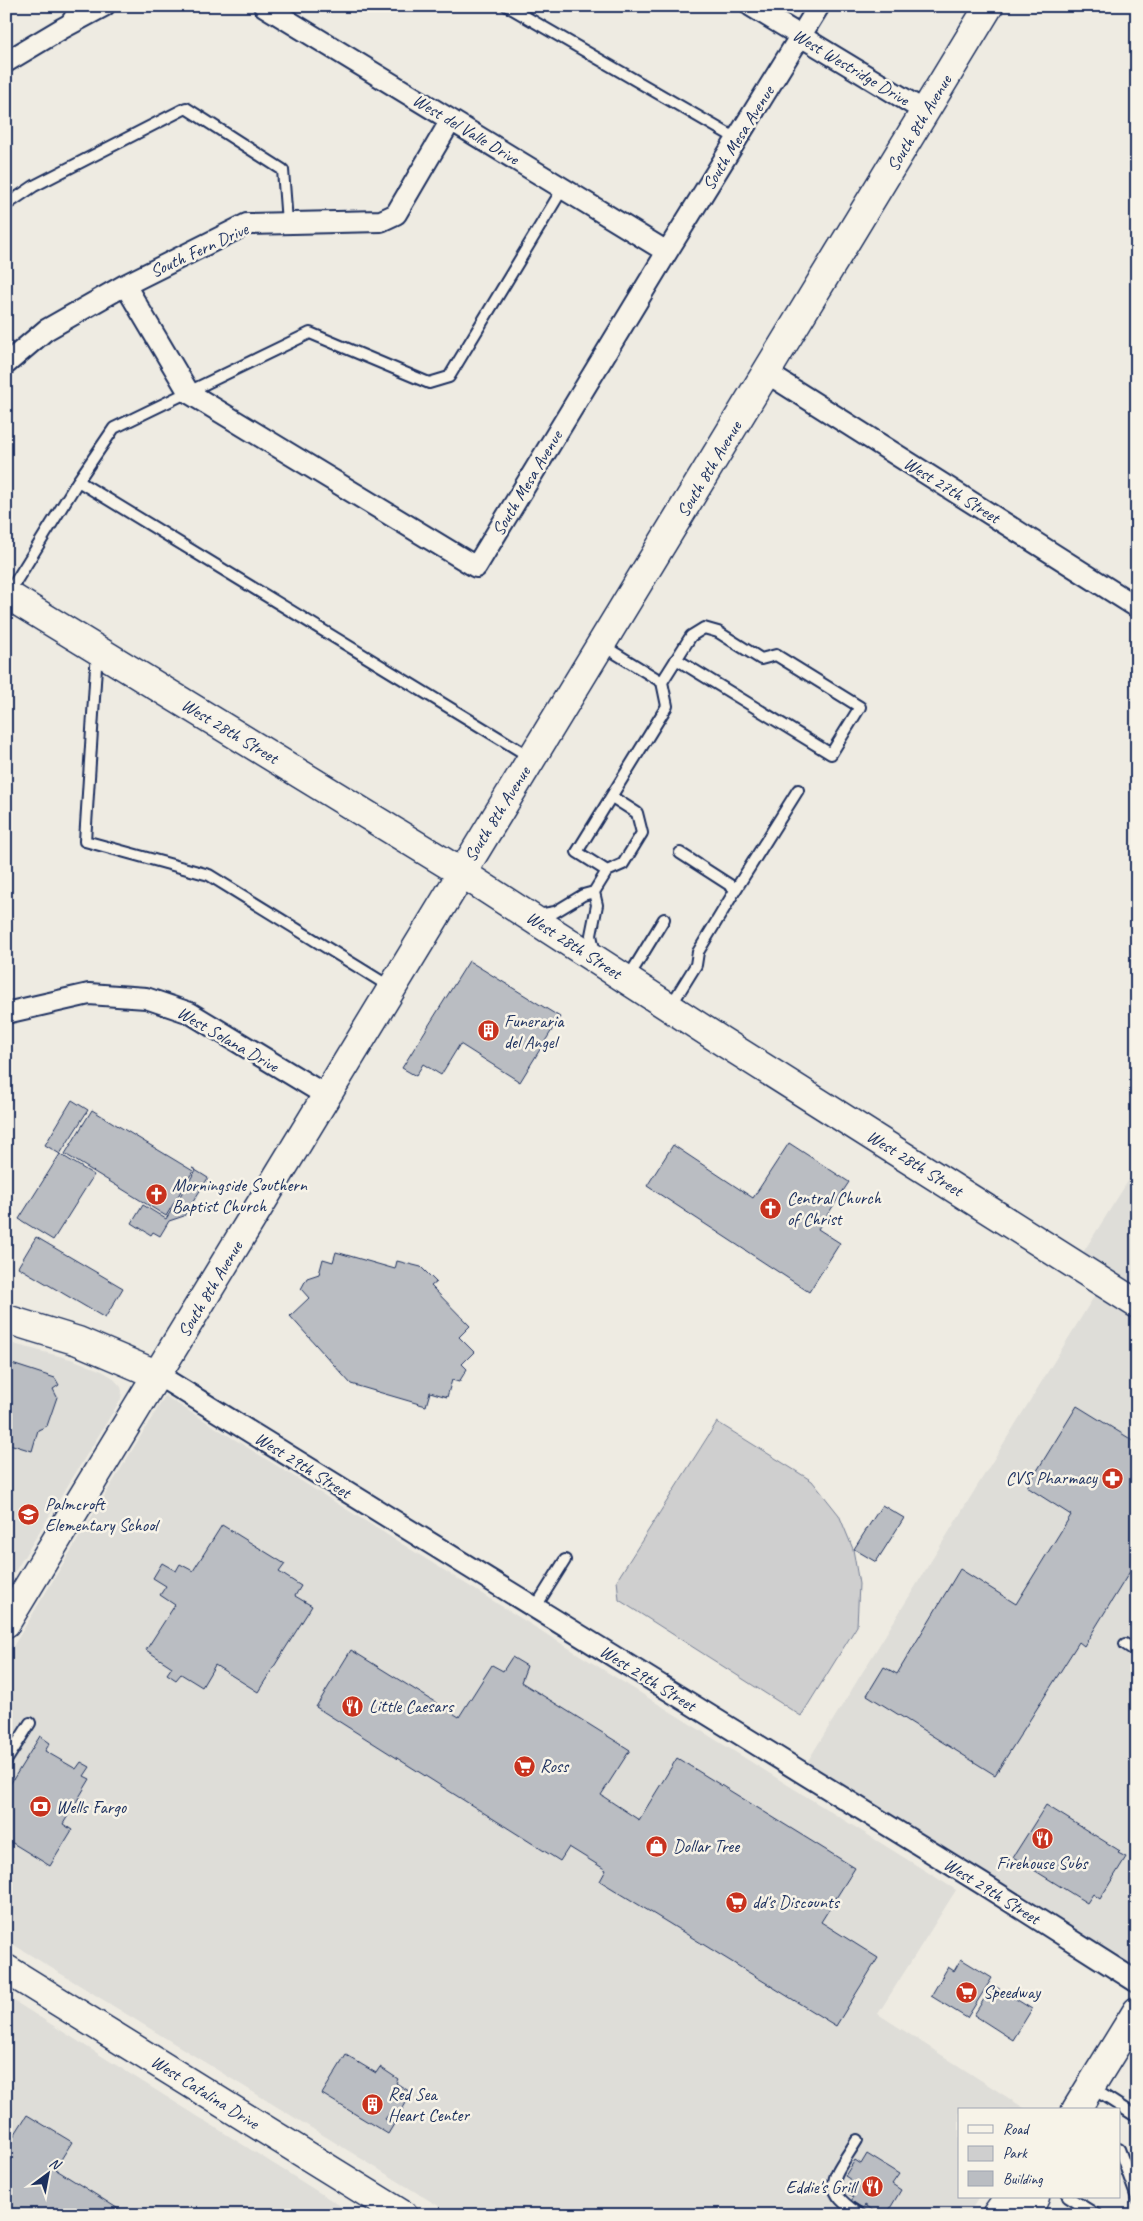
<svg xmlns="http://www.w3.org/2000/svg" width="1143" height="2221" viewBox="0 0 1143 2221" font-family="Caveat,sans-serif">
  <rect width="100%" height="100%" fill="#eeebe2"/>
  <filter id="ink" filterUnits="userSpaceOnUse"><feTurbulence type="fractalNoise" baseFrequency=".02" numOctaves="2"/><feDisplacementMap in="SourceGraphic" scale="10" xChannelSelector="R" yChannelSelector="G"/><feConvolveMatrix kernelMatrix="1 2 1 2 8 2 1 2 1" color-interpolation-filters="sRGB"/></filter>
  <g filter="url(#ink)">
    <path fill="#deddd8" d="M1137,1167V1982L801,1772L1103,1282L1075,1265Z
      M6,1342L74,1360L102,1371L112,1377L121,1387L122,1391L121,1399L6,1586Z
      M165,1396L956,1890L878,2014L1027,2110H959V2197H979L968,2215H453L6,1940V1658Z
      M6,1996L355,2215H6Z"/>
    <path fill="#cfcfcf" stroke="#757f96" d="M717,1422L812,1481L839,1515L853,1549L859,1584L857,1626L801,1716L619,1600L617,1580Z"/>
    <path fill="#babdc2" stroke="#1b2f5e" d="M469,961L560,1017L520,1082L460,1044L441,1075L423,1064L416,1076L402,1068Z
      M72,1100L88,1110L60,1154L45,1145Z
      M92,1110L193,1171L166,1216L65,1154Z
      M789,1143L849,1182L818,1229L840,1243L809,1292L647,1186L673,1145L753,1198Z
      M60,1154L94,1175L53,1240L19,1219Z
      M192,1168L208,1178L184,1216L169,1221L160,1236L153,1232L151,1235L132,1223L143,1205L166,1219L196,1170Z
      M36,1237L123,1288L105,1318L18,1267Z
      M336,1252L395,1269L397,1261L421,1267L436,1282L431,1286L470,1326L459,1337L474,1352L462,1364L467,1369L459,1382L452,1380L447,1397L430,1392L426,1406L351,1384L290,1316L309,1298L301,1289L307,1278L319,1274L323,1259L333,1262Z
      M6,1362L55,1378L59,1385L53,1389L57,1397L47,1426L38,1430L32,1451L6,1443Z
      M1077,1406L1137,1443V1545L1133,1551L1137,1553V1560L1084,1646L1079,1642L995,1775L867,1695L884,1667L897,1674L960,1569L1016,1604L1071,1515L1027,1487Z
      M882,1505L904,1518L876,1562L854,1549Z
      M222,1525L285,1564L279,1572L301,1586L295,1596L312,1606L258,1692L215,1665L202,1687L181,1674L176,1680L167,1674L172,1667L146,1650L175,1605L160,1595L166,1586L153,1578L162,1563L176,1571L180,1564L193,1571Z
      M351,1650L459,1717L492,1665L503,1671L512,1657L527,1666L521,1682L630,1750L601,1795L639,1820L677,1758L855,1868L821,1922L878,1958L836,2026L600,1881L606,1870L569,1847L560,1861L316,1707Z
      M40,1736L50,1743L45,1751L76,1769L81,1762L90,1767L84,1776L90,1779L63,1824L72,1830L50,1866L6,1839V1791Z
      M1046,1805L1120,1851L1118,1853L1126,1857L1100,1899L1093,1894L1087,1903L1013,1857Z
      M961,1959L992,1978L967,2018L931,1996L948,1967L954,1971Z
      M993,1985L1032,2009L1013,2040L974,2015Z
      M346,2055L376,2073L380,2067L398,2079L396,2083L412,2093L397,2118L389,2114L385,2119L394,2124L388,2134L322,2094Z
      M27,2115L72,2142L55,2169L128,2215H6V2148Z
      M867,2154L899,2174L892,2184L901,2190L886,2215H881L865,2205L863,2208L851,2201L854,2197L844,2191L851,2180L845,2176L855,2160L861,2164Z
      M138,2210L146,2215H134Z"/>
    <g fill="none" stroke-linecap="round" stroke-linejoin="round">
      <defs>
        <path id="lane" d="M507,6L737,139
          M66,22L76,6
          M6,205L34,186L186,108L283,170L287,222
          M78,481L532,758
          M8,594L78,481L114,428L310,333L429,383L449,377L563,188
          M602,645L662,682L691,636L704,628L718,632L761,659L776,655L860,707L831,754L676,659
          M97,651L85,841L209,875L392,988
          M612,797L637,813L642,833L623,864L607,871L577,852L667,706L662,682
          M680,853L736,889L798,790
          M594,892L607,871
          M538,915L555,912L583,895L594,892L597,905L591,935L595,954
          M628,978L664,919
          M670,1007L696,965L698,952L736,889
          M535,1608L565,1560
          M1125,1644L1137,1652
          M6,1761L30,1723
          M1092,2088L1137,2117
          M857,2140C835,2176 817,2188 861,2215
          M1119,2149L1137,2198
          M1068,2197L1097,2215"/>
        <path id="street" d="M264,6L667,252
          M751,6L926,112
          M6,62L63,28L104,6
          M125,285L189,393L476,567L667,252L819,6
          M6,364L46,330L125,285L247,224L381,221L396,214L451,120
          M767,373L1137,607
          M6,1013L89,994L146,998L190,1013L327,1096
          M158,1375L981,1883L1137,1982"/>
        <path id="secondary" d="M6,594L462,873L720,1040L1137,1304
          M6,1319L78,1341L158,1375
          M6,1623L989,6
          M6,1969L403,2215"/>
        <path id="primary" d="M1076,2110L1137,2011
          M996,2215L1009,2197
          M1027,2215L1035,2197"/>
      </defs>
      <use href="#lane" stroke="#1b2f5e" stroke-width="14"/>
      <use href="#street" stroke="#1b2f5e" stroke-width="24"/>
      <use href="#secondary" stroke="#1b2f5e" stroke-width="31"/>
      <use href="#primary" stroke="#1b2f5e" stroke-width="31"/>
      <use href="#lane" stroke="#f7f3e8" stroke-width="10"/>
      <use href="#street" stroke="#f7f3e8" stroke-width="20"/>
      <use href="#secondary" stroke="#f7f3e8" stroke-width="28"/>
      <use href="#primary" stroke="#f7f3e8" stroke-width="28"/>
    </g>
  </g>
  <defs>
    <symbol id="building-disc" viewBox="-11 -11 22 22"><circle r="9.5" fill="#c8321e" stroke="#f7f3e8"/><path d="M-4-6H4V6H1V3H-1V6H-4ZM-2.5-4.3h1.7v1.8h-1.7ZM.8-4.3h1.7v1.8H.8ZM-2.5-1h1.7V.8h-1.7ZM.8-1h1.7V.8H.8Z" fill="#fff"/></symbol>
    <symbol id="church-disc" viewBox="-11 -11 22 22"><circle r="9.5" fill="#c8321e" stroke="#f7f3e8"/><path d="M-1.2-6h2.4v3.5h3.3v2.4h-3.3V6h-2.4V-.1h-3.3v-2.4h3.3Z" fill="#fff"/></symbol>
    <symbol id="pharmacy-disc" viewBox="-11 -11 22 22"><circle r="9.5" fill="#c8321e" stroke="#f7f3e8"/><path d="M-2-6h4v4h4v4h-4v4h-4v-4h-4v-4h4Z" fill="#fff"/></symbol>
    <symbol id="school-disc" viewBox="-11 -11 22 22"><circle r="9.5" fill="#c8321e" stroke="#f7f3e8"/><path d="M0-5L7-2L0 1L-7-2ZM-4 1L0 2.5L4 1V4Q0 6-4 4Z" fill="#fff"/></symbol>
    <symbol id="restaurant-disc" viewBox="-11 -11 22 22"><circle r="9.5" fill="#c8321e" stroke="#f7f3e8"/><path d="M-5-6h1v4h1v-4h1v4h1v-4h1v5L-1.5 .5V6h-2V.5L-5-1ZM5-6V6H3V1.5H1.5Q1.5-4 5-6Z" fill="#fff"/></symbol>
    <symbol id="supermarket-disc" viewBox="-11 -11 22 22"><circle r="9.5" fill="#c8321e" stroke="#f7f3e8"/><path d="M-6-5.5h2.5l.6 2H6L4.5 2H-2.5L-4.4-4H-6ZM-1.5 3.2a1.3 1.3 0 1 0 .1 0ZM3 3.2a1.3 1.3 0 1 0 .1 0Z" fill="#fff"/></symbol>
    <symbol id="bank-disc" viewBox="-11 -11 22 22"><circle r="9.5" fill="#c8321e" stroke="#f7f3e8"/><path d="M-6-4H6V4H-6ZM0-2.3a2.3 2.3 0 1 0 0 4.6a2.3 2.3 0 1 0 0-4.6Z" fill="#fff"/></symbol>
    <symbol id="shop-disc" viewBox="-11 -11 22 22"><circle r="9.5" fill="#c8321e" stroke="#f7f3e8"/><path d="M-5-2.5h2.3a2.7 3.5 0 0 1 5.4 0H5L5.5 6h-11ZM-1.5-2.5h3a1.5 2.3 0 0 0-3 0Z" fill="#fff"/></symbol>
  </defs>
  <g fill-rule="evenodd">
    <use href="#building-disc" x="476" y="1018" width="25" height="25"/>
    <use href="#church-disc" x="144" y="1182" width="25" height="25"/>
    <use href="#church-disc" x="758" y="1196" width="25" height="25"/>
    <use href="#pharmacy-disc" x="1100" y="1466" width="25" height="25"/>
    <use href="#school-disc" x="16" y="1502" width="25" height="25"/>
    <use href="#restaurant-disc" x="340" y="1694" width="25" height="25"/>
    <use href="#supermarket-disc" x="512" y="1754" width="25" height="25"/>
    <use href="#bank-disc" x="28" y="1794" width="25" height="25"/>
    <use href="#restaurant-disc" x="1030" y="1826" width="25" height="25"/>
    <use href="#shop-disc" x="644" y="1834" width="25" height="25"/>
    <use href="#supermarket-disc" x="724" y="1890" width="25" height="25"/>
    <use href="#supermarket-disc" x="954" y="1980" width="25" height="25"/>
    <use href="#building-disc" x="360" y="2092" width="25" height="25"/>
    <use href="#restaurant-disc" x="860" y="2174" width="25" height="25"/>
  </g>
  <g text-anchor="middle" stroke-width="5" stroke-linejoin="round" paint-order="stroke">
    <g font-size="18" fill="#1b2f5e" stroke="#f7f3e8">
      <text transform="translate(851 67) rotate(31)" y="6">West Westridge Drive</text>
      <text transform="translate(919 123) rotate(-59)" y="6">South 8th Avenue</text>
      <text transform="translate(466 129) rotate(31)" y="6">West del Valle Drive</text>
      <text transform="translate(738 138) rotate(-58)" y="6">South Mesa Avenue</text>
      <text transform="translate(199 250) rotate(-25)" y="6">South Fern Drive</text>
      <text transform="translate(709 469) rotate(-59)" y="6">South 8th Avenue</text>
      <text transform="translate(527 483) rotate(-59)" y="6">South Mesa Avenue</text>
      <text transform="translate(952 490) rotate(32)" y="6">West 27th Street</text>
      <text transform="translate(230 731) rotate(31)" y="6">West 28th Street</text>
      <text transform="translate(497 814) rotate(-58)" y="6">South 8th Avenue</text>
      <text transform="translate(574 945) rotate(33)" y="6">West 28th Street</text>
      <text transform="translate(228 1039) rotate(30)" y="6">West Solana Drive</text>
      <text transform="translate(915 1163) rotate(32)" y="6">West 28th Street</text>
      <text transform="translate(210 1289) rotate(-59)" y="6">South 8th Avenue</text>
      <text transform="translate(303 1465) rotate(32)" y="6">West 29th Street</text>
      <text transform="translate(648 1678) rotate(32)" y="6">West 29th Street</text>
      <text transform="translate(992 1891) rotate(32)" y="6">West 29th Street</text>
      <text transform="translate(205 2092) rotate(32)" y="6">West Catalina Drive</text>
    </g>
    <g font-size="18" fill="#1b2f5e" stroke="#f7f3e8" text-anchor="start">
      <text x="504" y="1027">Funeraria<tspan x="504" dy="21">del Angel</tspan></text>
      <text x="172" y="1191">Morningside Southern<tspan x="172" dy="21">Baptist Church</tspan></text>
      <text x="787" y="1204">Central Church<tspan x="787" dy="21">of Christ</tspan></text>
      <text x="1097" y="1484" text-anchor="end">CVS Pharmacy</text>
      <text x="45" y="1510">Palmcroft<tspan x="45" dy="21">Elementary School</tspan></text>
      <text x="369" y="1712">Little Caesars</text>
      <text x="540" y="1772">Ross</text>
      <text x="56" y="1813">Wells Fargo</text>
      <text x="673" y="1852">Dollar Tree</text>
      <text x="1042" y="1869" text-anchor="middle">Firehouse Subs</text>
      <text x="752" y="1908">dd's Discounts</text>
      <text x="983" y="1998">Speedway</text>
      <text x="388" y="2100">Red Sea<tspan x="388" dy="21">Heart Center</tspan></text>
      <text x="856" y="2193" text-anchor="end">Eddie's Grill</text>
    </g>
  </g>
  <rect width="1143" height="2221" fill="none" stroke="#f7f3e8" stroke-width="25"/>
  <rect x="12" y="12" width="1118" height="2196" fill="none" stroke="#1b2f5e" stroke-width="2" filter="url(#ink)"/>
  <rect x="958" y="2108" width="162" height="90" fill="#f7f3e8" stroke="#9fa5b1"/>
  <rect x="968" y="2125" width="25" height="8" fill="#f7f3e8" stroke="#9fa5b1"/>
  <text x="1003" y="2134" font-size="15" fill="#1b2f5e">Road</text>
  <rect x="968" y="2146" width="25" height="15" fill="#cfcfcf" stroke="#9fa5b1"/>
  <text x="1003" y="2158" font-size="15" fill="#1b2f5e">Park</text>
  <rect x="968" y="2171" width="25" height="15" fill="#babdc2" stroke="#9fa5b1"/>
  <text x="1003" y="2184" font-size="15" fill="#1b2f5e">Building</text>
  <g transform="translate(48 2174) rotate(32)" stroke="#f7f3e8" stroke-width="4" paint-order="stroke">
  <path d="M0-4L9 19L0 12L-9 19Z" fill="#1b2f5e"/>
  <text y="-8" font-size="14" font-weight="bold" text-anchor="middle" fill="#1b2f5e">N</text>
  </g>
</svg>
